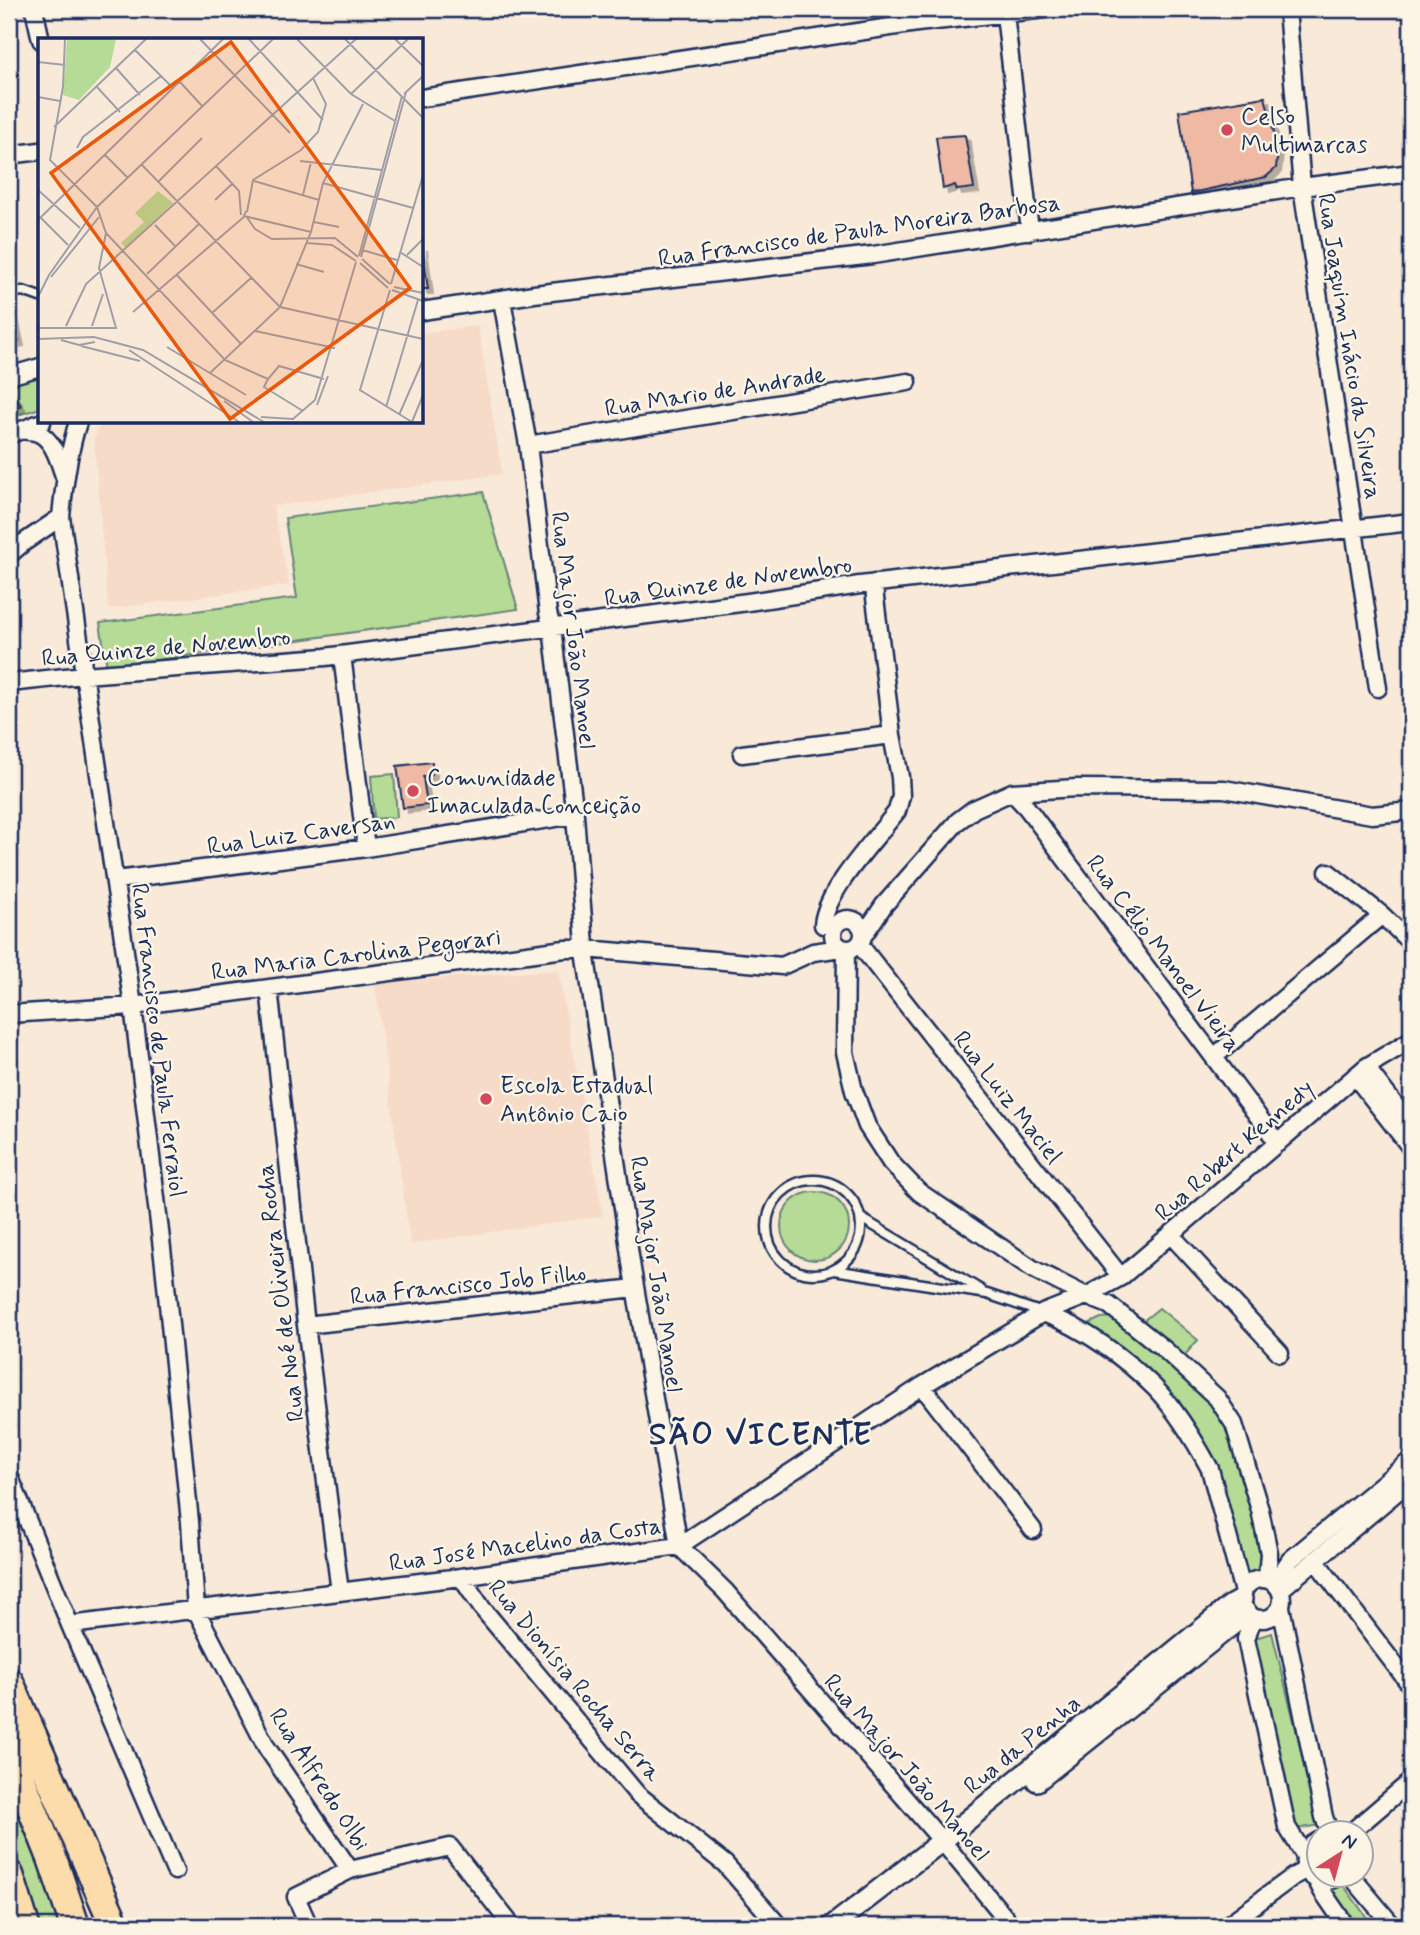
<svg xmlns="http://www.w3.org/2000/svg" width="1420" height="1935" viewBox="0 0 1420 1935" font-family="Mynerve,sans-serif">
  <defs>
    <filter id="shadow"><feDropShadow dx="5" dy="5" stdDeviation="0" flood-color="#0004"/></filter>
  </defs>
  <rect width="100%" height="100%" fill="#f9e9d8"/>
  <filter id="ink" filterUnits="userSpaceOnUse"><feTurbulence type="fractalNoise" baseFrequency=".0143" numOctaves="2"/><feDisplacementMap in="SourceGraphic" scale="14" xChannelSelector="R" yChannelSelector="G"/><feConvolveMatrix kernelMatrix="1 2 1 2 8 2 1 2 1" color-interpolation-filters="sRGB"/></filter>
  <g filter="url(#ink)">
    <path fill="#f6dbc8" d="M478,326L502,474L273,506L289,585L108,609L94,439L101,422H422V333Z
      M558,970L603,1216L410,1244L375,983Z"/>
    <path fill="#b5db96" stroke="#68857a" stroke-width="2" d="M40,374V408L9,418V386Z
      M483,492L518,609L107,667L100,623L297,598L285,518Z
      M394,774L397,817L374,819L371,776Z
      M781 1226a34 34 0 1 1 68 0a34 34 0 1 1-68 0Z
      M1159,1308L1198,1340L1184,1356L1143,1321Z
      M1112,1317L1149,1343L1201,1390L1228,1430L1254,1509L1262,1572L1239,1579L1206,1452L1177,1397L1130,1358L1084,1326L1101,1318Z
      M1272,1633L1320,1825L1296,1829L1251,1639Z
      M9,1794L51,1896L61,1926H38L9,1852Z
      M1341,1882L1373,1926H1352L1326,1893Z"/>
    <path fill="#efb9a3" stroke="#1b2f5e" stroke-width="2" filter="url(#shadow)" d="M1265,97L1278,149L1276,168L1266,177L1191,193L1179,111Z
      M965,135L974,188L957,190L955,185L943,189L936,137Z
      M422,245L428,289H422Z
      M9,295L19,341L9,343Z
      M11,389L21,406L9,411V390Z
      M432,762V775L423,777L427,805L403,808L397,766Z"/>
    <g fill="none" stroke-linecap="round" stroke-linejoin="round">
      <defs>
        <path id="service" d="M9,293L23,291L40,297
          M767 1227a47 47 0 1 1 94 0a47 47 0 1 1-94 0Z
          M861,1218L981,1290
          M834,1270L987,1294L1043,1313"/>
        <path id="minor" d="M34,9L41,40
          M1287,9L1302,187L1378,688
          M1005,14L1030,231
          M422,98L917,23L1046,9
          M9,155L40,151
          M502,300L528,445L548,613L552,628L575,815L586,958L632,1269L679,1546L725,1591L942,1841L1012,1926
          M422,311L534,294L873,255L1302,187L1411,173
          M9,376L40,367
          M78,422C68,453 64,485 61,517L133,1006L164,1265L190,1522L196,1610L267,1748L350,1870
          M21,430C26,431 33,431 38,433C54,440 59,462 64,476
          M9,435L42,422
          M528,445L908,382
          M9,555L23,543L61,517
          M342,655L366,848
          M9,683L84,675L325,657L748,602L860,585L1411,522
          M742,754L892,735
          M1012,792L1027,808L1278,1143
          M1328,872L1382,915L1411,943
          M116,880L366,848L575,815
          M833 934a15 15 0 1 1 30 0a15 15 0 1 1-30 0Z
          M823,925C825,891 875,840 897,811L901,796L900,777L892,735L875,598L874,583
          M863,936L884,905L958,821L974,809L1012,792L1076,788L1224,789L1372,815L1411,811
          M859,944L1121,1277
          M846,949L845,1052L854,1091L867,1126L891,1163L919,1192L1033,1269L1086,1296L1109,1305L1165,1350L1217,1398L1234,1424L1260,1510L1269,1553L1267,1579
          M269,988L306,1325L340,1592
          M9,1014L133,1006L565,949H586L782,966L813,952L842,948
          M1214,1057L1382,915
          M1366,1067L1411,1126
          M1355,1076L1411,1148
          M1171,1235L1280,1353
          M1043,1313C1083,1327 1125,1358 1155,1388C1177,1411 1195,1441 1210,1469L1243,1592
          M306,1325L635,1288
          M922,1386L1033,1530
          M9,1475L70,1625L175,1871
          M1315,1560L1411,1686
          M461,1577L482,1608L637,1794L725,1864L779,1926
          M1242 1599a20 20 0 1 1 40 0a20 20 0 1 1-40 0Z
          M1274,1583L1290,1560L1411,1460
          M1280,1590L1411,1480
          M1281,1607L1324,1817L1330,1834
          M1253,1617L1246,1639L1287,1827L1305,1856
          M70,1625L461,1577L679,1546L922,1386L1043,1313L1086,1296L1121,1277L1366,1067L1411,1040
          M1349,1834L1411,1781
          M1318,1841C1289,1856 1313,1895 1339,1876
          M1351,1876L1393,1926
          M1316,1879L1322,1891L1346,1926
          M309,1926L296,1897L350,1870L450,1847L512,1926
          M1226,1926L1294,1876L1307,1869"/>
        <path id="tertiary" d="M1037,1781L1247,1613
          M832,1926L942,1841L1231,1605L1242,1599"/>
        <path id="motorway" d="M9,1682L115,1926
          M9,1750L52,1858L75,1926
          M9,1875L25,1926"/>
      </defs>
      <use href="#service" stroke="#1b2f5e" stroke-width="13"/>
      <use href="#minor" stroke="#1b2f5e" stroke-width="21"/>
      <use href="#tertiary" stroke="#1b2f5e" stroke-width="24"/>
      <use href="#motorway" stroke="#1b2f5e" stroke-width="33"/>
      <use href="#service" stroke="#fcf5e5" stroke-width="8"/>
      <use href="#minor" stroke="#fcf5e5" stroke-width="16"/>
      <use href="#tertiary" stroke="#fcf5e5" stroke-width="19"/>
      <use href="#motorway" stroke="#fddcac" stroke-width="28"/>
    </g>
  </g>
  <g fill="#d1495b" stroke="#fcf5e5" stroke-width="2.5">
    <circle cx="1227" cy="130" r="7"/>
    <circle cx="413" cy="791" r="7"/>
    <circle cx="486" cy="1099" r="7"/>
  </g>
  <g text-anchor="middle" stroke-width="5" stroke-linejoin="round" paint-order="stroke">
    <g font-size="24" fill="#1b2f5e" stroke="#fcf5e5" text-anchor="start">
      <text x="1241" y="124">Celso<tspan x="1241" dy="28">Multimarcas</tspan></text>
      <text x="427" y="785">Comunidade<tspan x="427" dy="28">Imaculada Conceição</tspan></text>
      <text x="500" y="1093">Escola Estadual<tspan x="500" dy="28">Antônio Caio</tspan></text>
    </g>
    <g font-size="24" fill="#1b2f5e" stroke="#fcf5e5">
      <text transform="translate(859 230) rotate(-8)" y="8">Rua Francisco de Paula Moreira Barbosa</text>
      <text transform="translate(1350 346) rotate(81)" y="8">Rua Joaquim Inácio da Silveira</text>
      <text transform="translate(715 391) rotate(-9)" y="8">Rua Mario de Andrade</text>
      <text transform="translate(728 581) rotate(-8)" y="8">Rua Quinze de Novembro</text>
      <text transform="translate(574 630) rotate(83)" y="8">Rua Major João Manoel</text>
      <text transform="translate(166 647) rotate(-5)" y="8">Rua Quinze de Novembro</text>
      <text transform="translate(301 833) rotate(-8)" y="8">Rua Luiz Caversan</text>
      <text transform="translate(1164 953) rotate(53)" y="8">Rua Célio Manoel Vieira</text>
      <text transform="translate(356 954) rotate(-7)" y="8">Rua Maria Carolina Pegorari</text>
      <text transform="translate(159 1040) rotate(83)" y="8">Rua Francisco de Paula Ferraiol</text>
      <text transform="translate(1008 1097) rotate(52)" y="8">Rua Luiz Maciel</text>
      <text transform="translate(1234 1150) rotate(-41)" y="8">Rua Robert Kennedy</text>
      <text transform="translate(657 1274) rotate(81)" y="8">Rua Major João Manoel</text>
      <text transform="translate(468 1284) rotate(-6)" y="8">Rua Francisco Job Filho</text>
      <text transform="translate(280 1293) rotate(-97)" y="8">Rua Noé de Oliveira Rocha</text>
      <text transform="translate(525 1544) rotate(-8)" y="8">Rua José Macelino da Costa</text>
      <text transform="translate(575 1680) rotate(50)" y="8">Rua Dionísia Rocha Serra</text>
      <text transform="translate(1022 1744) rotate(-39)" y="8">Rua da Penha</text>
      <text transform="translate(907 1767) rotate(49)" y="8">Rua Major João Manoel</text>
      <text transform="translate(320 1779) rotate(57)" y="8">Rua Alfredo Olbi</text>
    </g>
    <g font-size="32" font-weight="bold" letter-spacing="2" fill="#1b2f5e" stroke="#fcf5e5">
      <text x="761" y="1444">SÃO VICENTE</text>
    </g>
  </g>
  <g transform="translate(38 38)">
    <rect width="385" height="385" fill="#f9e9d8"/>
    <path d="M29,1H78L72,29L41,62L25,57ZM120,153L135,165L88,210L83,205L106,184L97,175Z" fill="#b5db96"/>
    <path fill="none" stroke="#a09fa7" stroke-width="2" d="M27,1L25,49L12,122L59,169M162,1L252,95M211,1L285,82M259,1L313,56L357,83M307,1L385,80M357,1L385,28M97,12L135,50M0,24L27,27M78,30L102,57M142,44L165,69M59,49L82,74M313,56L370,1M366,56L385,38M0,59L22,63M16,89L108,1M39,110L45,99L123,38M67,117L90,140M262,123L344,132M104,127L242,269L385,301M178,128L201,153L203,177M121,143L164,100M216,143L281,162M285,145L375,170M0,152L42,190M265,157L273,124M177,162L194,146M59,169L68,195L187,322L230,341M208,173L206,178L273,194M209,174L215,142L263,112L280,94L288,66L275,40M208,178L217,191L234,201L297,200L320,219M3,180L30,207M0,182L185,1M276,184L301,189M117,187L138,209M269,205L294,207L318,223M324,212L359,222M362,214L385,229M369,217L385,201M321,218L364,58M323,219L368,54M324,221L352,246M322,225L350,250M258,226L286,234M109,236L161,186M138,236L203,306M11,237L59,169L235,1M13,239L61,179M353,246L385,137M356,249L385,255M352,252L322,352L374,384M354,252L385,263M0,259L11,237M95,274L207,178M174,275L213,240M28,288L48,246L318,1M54,288L65,256M0,290H78L61,230L68,195M217,293L297,310M0,301L56,299L105,312L226,384M23,302L41,307L57,304M43,308L102,323M129,309L208,357M91,312L201,384M172,335L242,269L273,194L285,145L325,66M277,362L318,224M186,363L215,384M279,367L290,338M348,369L380,262M265,373L226,349L230,341L241,328L286,341M361,377L385,322M223,379L255,381L277,362M374,384L385,357"/>
    <path fill="#e8590c" fill-opacity="0.15" stroke="#e8590c" stroke-width="3.5" d="M193,4L372,250L192,381L13,135Z"/>
    <rect width="385" height="385" fill="none" stroke="#1b2f5e" stroke-width="3.5"/>
  </g>
  <rect width="1420" height="1935" fill="none" stroke="#fcf5e5" stroke-width="35"/>
  <rect x="18" y="18" width="1385" height="1900" fill="none" stroke="#1b2f5e" stroke-width="2.5" filter="url(#ink)"/>
  <g transform="translate(1340 1854) rotate(36)"><circle r="33" fill="#fcf5e5" stroke="#a2a6af" stroke-width="2"/>
  <path d="M0-5L12 26L0 18L-12 26Z" fill="#d1495b"/>
  <text y="-10" font-size="19" font-weight="bold" text-anchor="middle" fill="#1b2f5e">N</text>
  </g>
</svg>
